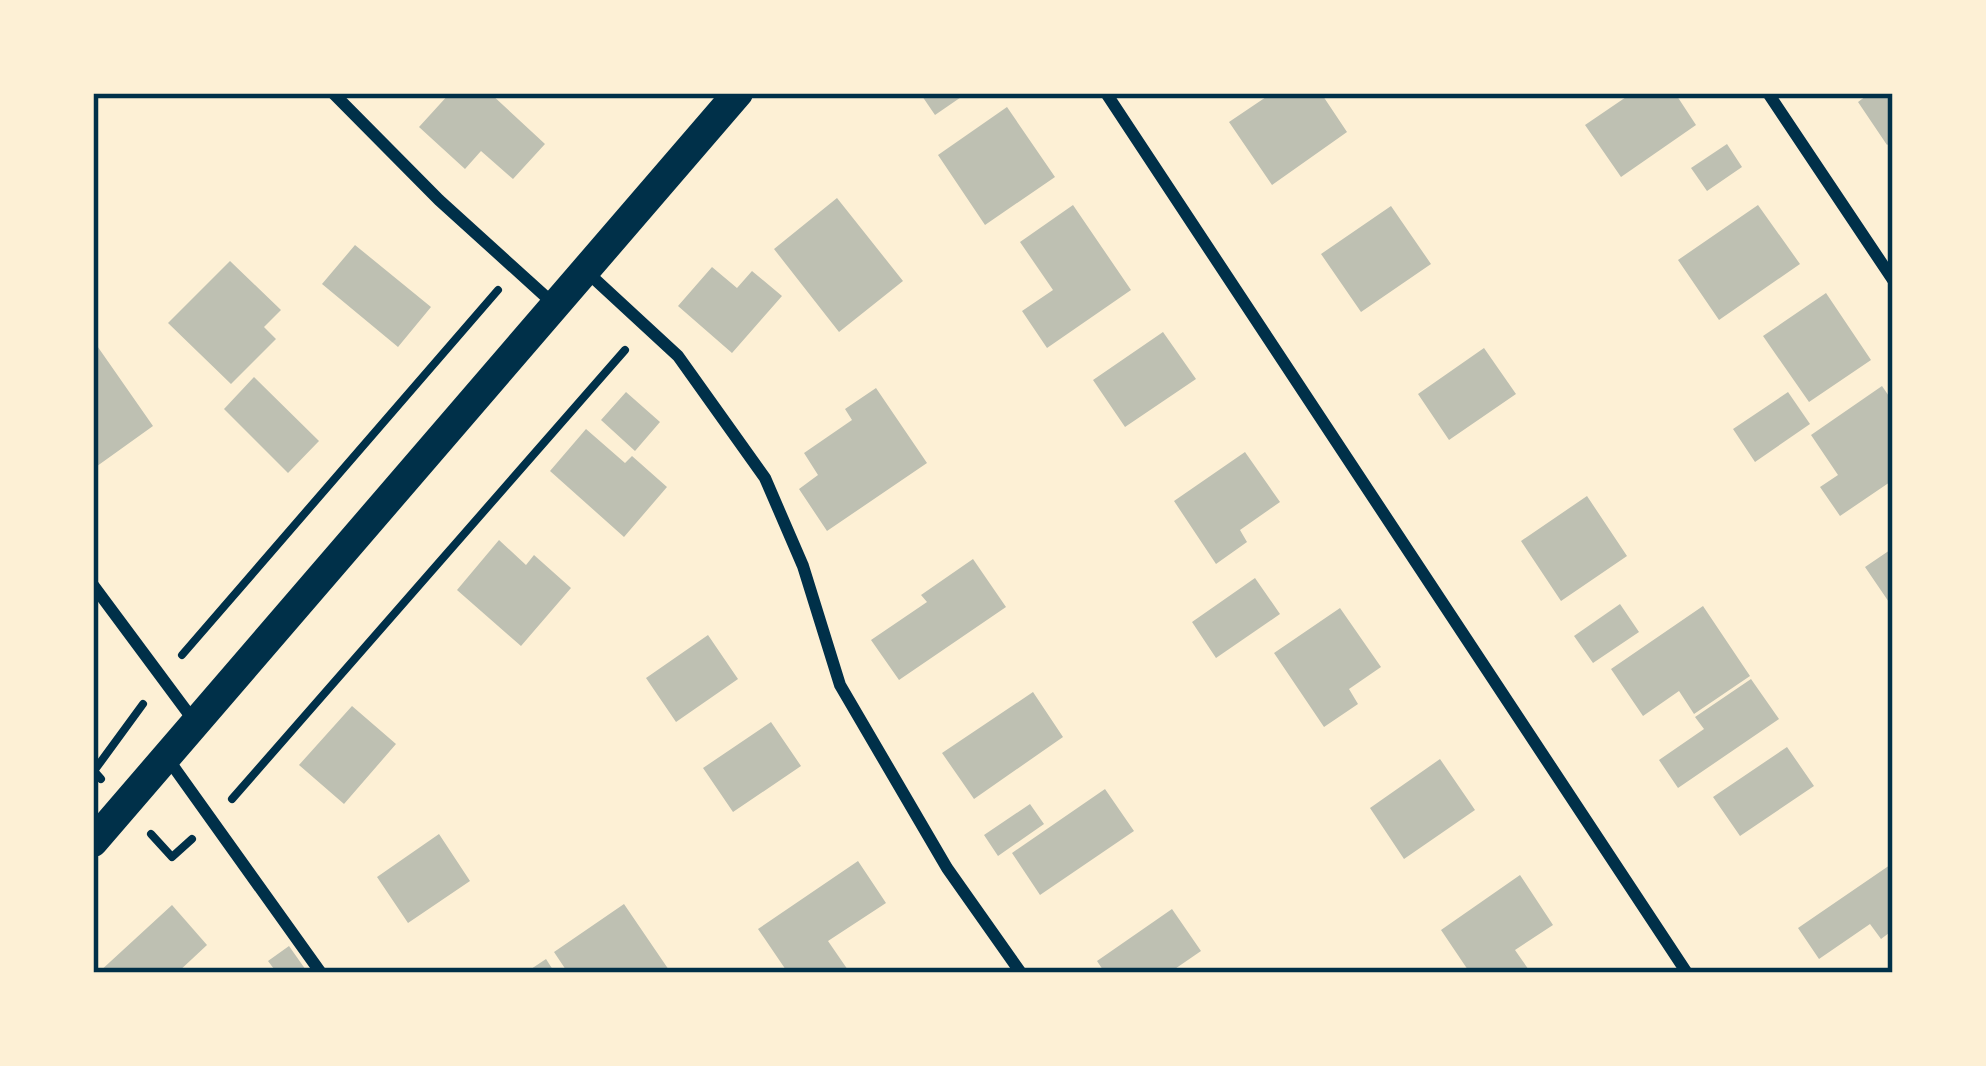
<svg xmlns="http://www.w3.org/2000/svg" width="1986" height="1066" viewBox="0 0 1986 1066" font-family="'Noto Sans',sans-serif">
  <rect width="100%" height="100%" fill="#fdf0d5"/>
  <path fill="#bec0b2" d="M450,93H490L545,144L513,179L481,151L465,169L419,127Z
    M920,93H967L935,115Z
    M1272,93H1321L1347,132L1272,185L1229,122Z
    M1632,93H1675L1696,125L1621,177L1585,125Z
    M1870,93H1893V141L1887,145L1858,102Z
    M1007,107L1055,177L985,225L938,155Z
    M1727,144L1742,167L1707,191L1691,168Z
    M837,198L903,281L839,332L774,249Z
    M1073,205L1131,290L1047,348L1022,311L1053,290L1020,242Z
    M1758,205L1800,264L1719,320L1678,260Z
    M1391,206L1431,264L1361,312L1321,254Z
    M355,245L431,307L398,347L322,284Z
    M230,261L281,310L264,327L276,339L231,384L168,323Z
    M712,267L737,288L752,271L782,296L732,353L678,306Z
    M1826,293L1871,360L1809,402L1763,336Z
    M1163,332L1196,379L1125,427L1093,380Z
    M93,340L153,426L93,469Z
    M1484,348L1516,394L1449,440L1418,394Z
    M254,377L319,441L288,473L224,409Z
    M1882,386L1893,402V480L1840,516L1820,487L1838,475L1811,435Z
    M876,388L927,463L827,531L799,489L818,475L804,453L852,420L845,409Z
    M626,392L660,422L635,451L601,420Z
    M1788,392L1810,424L1755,462L1733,429Z
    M586,429L625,463L632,456L667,487L624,537L550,471Z
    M1245,452L1280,502L1240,530L1247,542L1216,564L1174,501Z
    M1587,496L1627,556L1561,601L1521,541Z
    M499,540L526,565L534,555L571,588L521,646L457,590Z
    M1893,548V608L1865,567Z
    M973,559L1006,607L899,680L871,640L927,602L921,595Z
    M1255,578L1280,614L1216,658L1192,622Z
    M1620,604L1639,632L1593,663L1574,636Z
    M1703,606L1750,676L1694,714L1679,691L1643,716L1611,669Z
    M1340,608L1381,667L1349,689L1358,704L1324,727L1274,653Z
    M708,635L738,679L676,722L646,678Z
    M1751,679L1779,719L1678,788L1659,760L1704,729L1695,717Z
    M1033,692L1063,737L974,799L942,753Z
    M352,706L396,744L344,804L299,765Z
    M771,722L801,766L733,812L703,768Z
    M1787,747L1814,786L1740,836L1713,797Z
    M1440,759L1475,810L1404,859L1370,808Z
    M1105,789L1134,831L1040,895L1012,853Z
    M1030,804L1044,824L998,856L984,835Z
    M439,834L470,881L408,923L377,877Z
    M858,861L886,903L828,941L850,973H788L758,929Z
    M1890,865L1893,930L1881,939L1870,924L1819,959L1798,928Z
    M1520,875L1553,925L1515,950L1531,973H1470L1441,930Z
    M624,904L671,973H568L554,952Z
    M172,905L207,945L177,973H98Z
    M1172,909L1201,951L1169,973H1105L1097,961Z
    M289,946L308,973H277L268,961Z
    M546,959L555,973H525Z"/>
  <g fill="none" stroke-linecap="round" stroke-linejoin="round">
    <path stroke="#003049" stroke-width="8" d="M182,655L498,290
      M101,779L94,771L143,704
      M232,799L625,350
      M151,834L172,857L192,839"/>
    <path stroke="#003049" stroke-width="12" d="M333,93L439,200L556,306
      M1106,93L1687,973
      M1768,93L1893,280
      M587,272L678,356L765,478L803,566L840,685L947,868L1021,973
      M93,585L194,721
      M168,759L321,973"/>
    <path stroke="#003049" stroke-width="30" d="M93,842L738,93"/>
  </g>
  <rect width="1986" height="1066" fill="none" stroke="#fdf0d5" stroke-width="192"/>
  <rect x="96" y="96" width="1794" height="874" fill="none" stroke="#003049" stroke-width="4.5"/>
</svg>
